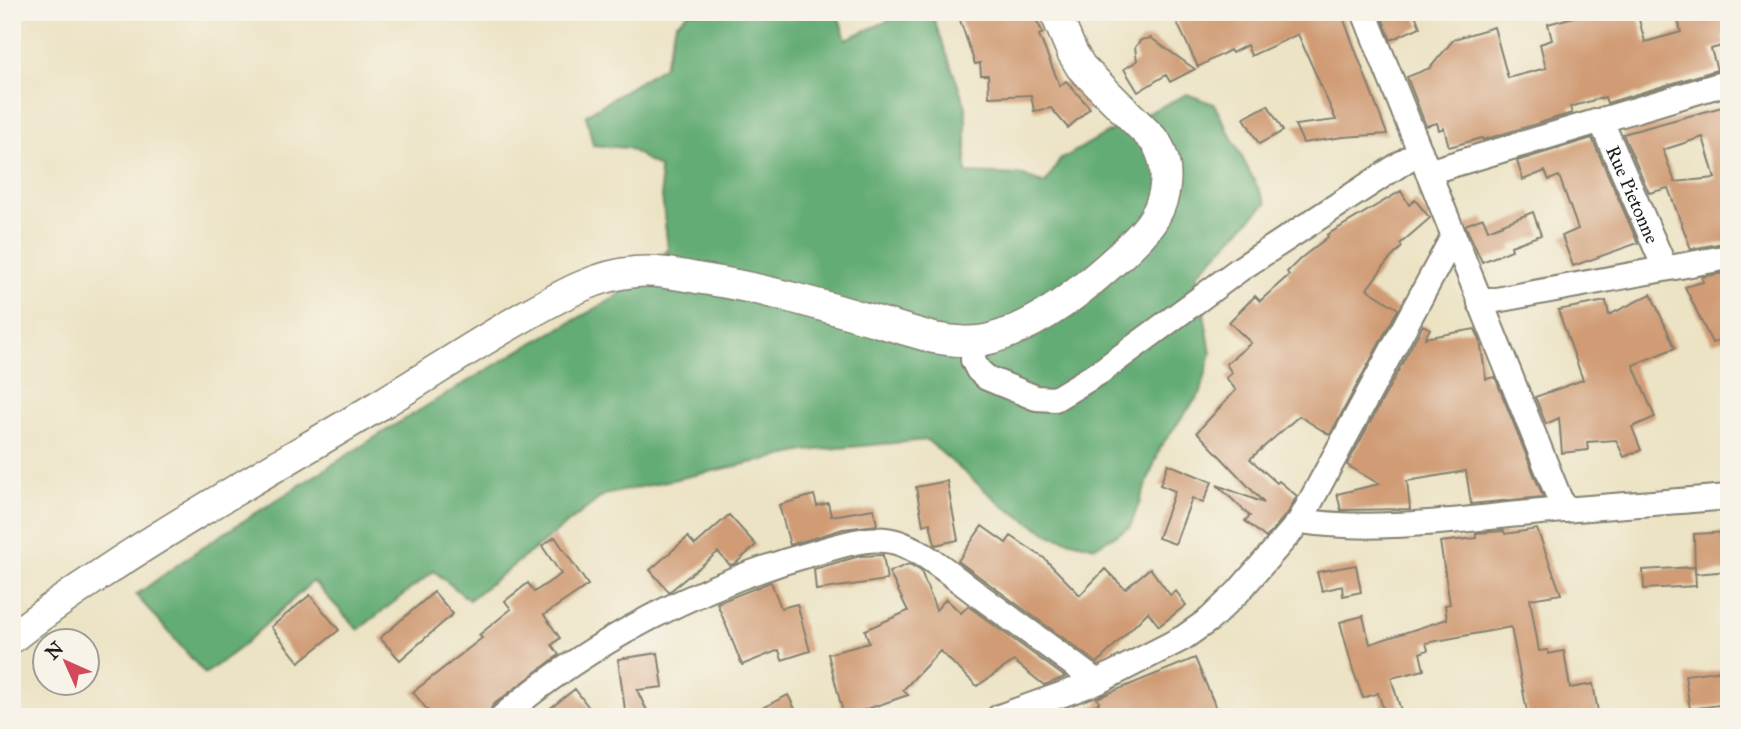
<svg xmlns="http://www.w3.org/2000/svg" width="1741" height="729" viewBox="0 0 1741 729" font-family="'IM FELL Great Primer',serif">
  <rect width="100%" height="100%" fill="#f7f3e8"/>
  <filter id="ink" filterUnits="userSpaceOnUse"><feTurbulence type="fractalNoise" baseFrequency=".0143" numOctaves="2"/><feDisplacementMap in="SourceGraphic" scale="14" xChannelSelector="R" yChannelSelector="G"/><feConvolveMatrix kernelMatrix="1 2 1 2 8 2 1 2 1" color-interpolation-filters="sRGB"/></filter>
  <filter id="wash" filterUnits="userSpaceOnUse"><feTurbulence type="fractalNoise" baseFrequency=".00686" numOctaves="4" result="noise"/><feDisplacementMap in="SourceGraphic" scale="28" xChannelSelector="R" yChannelSelector="G"/><feGaussianBlur stdDeviation="1.57" result="paint"/><feColorMatrix in="noise" values="0 0 0 0 0 0 0 0 0 0 0 0 0 0 0 0 0 1.4 0 .05"/><feComposite in="paint" operator="in"/></filter>
  <g filter="url(#wash)">
    <rect width="100%" height="100%" fill="#ece3c4"/>
    <path fill="#63ac74" stroke="#406448" stroke-width="2" d="M690,12H837L846,39L909,12H931L966,107V173L1021,175L1045,184L1060,160L1107,133L1187,94L1214,104L1266,203L1197,274L1211,353L1201,392L1161,446L1130,527L1095,547L1052,536L1003,506L927,440L805,451L604,495L469,600L434,571L358,630L313,581L241,647L205,674L136,595L201,548L393,426L520,350L613,299L668,250L659,168L628,148L593,145L586,115L664,66L676,24Z"/>
    <g id="blocks">
      <path fill="#d09b74" fill-rule="evenodd" d="M968,12H1032L1043,33L1039,35L1060,86L1066,81L1090,108L1068,128L1051,108L1034,111L1031,95L989,97L988,75H981L980,63L975,64L959,17Z
        M1172,12H1341L1387,134L1343,137L1303,143L1295,125L1336,120L1298,34L1251,56L1247,45L1232,53L1230,50L1198,67Z
        M1380,12H1414L1420,27L1391,40Z
        M1592,12H1637L1645,42L1681,32L1676,12H1729V34L1722,36L1725,45L1711,49L1717,70L1607,103L1605,97L1570,107L1572,113L1483,140L1482,138L1449,147L1444,128L1439,130L1437,123L1426,126L1407,77L1430,68L1454,39L1494,27L1508,78L1546,68L1540,44L1552,40L1548,24Z
        M1151,38L1195,69L1170,82L1166,75L1138,92L1124,69L1137,61L1135,47L1141,40Z
        M1268,105L1283,131L1259,144L1244,118Z
        M1729,105V242L1691,249L1668,188L1649,193L1623,134ZM1703,137L1715,178L1675,182L1663,150Z
        M1592,138L1638,243L1573,266L1562,236L1578,229L1559,176L1549,180L1545,171L1523,180L1517,161Z
        M1401,191L1409,205L1415,200L1430,218L1400,244L1402,247L1387,262L1367,289L1398,309L1330,435L1299,416L1250,459L1277,483L1279,481L1297,496L1288,512L1266,538L1245,521L1250,516L1217,485L1264,503L1197,432L1236,390L1226,378L1232,373L1226,364L1251,343L1229,322L1255,296L1260,301L1289,275L1287,272L1301,258L1328,237L1327,235Z
        M1533,212L1541,235L1511,246L1512,250L1482,262L1465,225L1483,218L1488,230Z
        M1729,272V338L1712,343L1685,287L1703,282L1702,277Z
        M1651,294L1675,348L1633,365L1655,417L1632,427L1641,450L1624,457L1616,440L1587,442L1588,450L1562,453L1559,418L1546,424L1535,397L1583,380L1558,310L1606,301L1609,315Z
        M1423,325L1430,329L1425,338L1475,329L1480,340L1486,379L1495,377L1543,497L1471,504L1466,471L1407,481L1410,509L1341,510L1337,494L1379,484L1347,465Z
        M1168,464L1212,482L1203,503L1192,498L1175,544L1158,538L1175,491L1160,485Z
        M947,481L958,540L935,545L930,523L923,525L916,487Z
        M814,495L817,506L828,503L831,516L874,509L877,525L843,529L790,545L779,505Z
        M729,515L756,545L736,563L730,565L718,552L669,592L650,570L688,537L695,545Z
        M982,526L1006,543L1011,536L1044,558L1080,595L1105,569L1125,589L1150,568L1170,595L1176,591L1186,605L1159,626L1148,612L1097,663L958,561Z
        M1537,529L1561,594L1530,599L1539,651L1548,650V654L1564,651L1570,688L1593,684L1599,717H1528L1511,627L1426,643L1428,650L1420,653L1424,670L1391,678L1403,717H1386L1378,693L1363,698L1353,670L1340,622L1363,616L1370,644L1447,619L1445,605L1450,604L1440,542L1476,538V533L1504,531L1505,534Z
        M1729,532V571L1695,574L1694,534Z
        M555,537L588,585L544,615L560,638L552,645L559,655L493,705L487,717H433L413,692L482,638L479,635L511,609L505,601L528,583L534,592L561,574L542,546Z
        M883,555L887,580L816,590L814,569L860,556Z
        M909,564L921,571L936,610L946,599L961,613L968,606L1065,677L1044,685L1014,661L977,686L940,651L903,690L908,695L844,717L828,654L869,643L865,630L908,611L889,572Z
        M1356,565L1361,592L1343,596L1342,586L1322,591L1317,572Z
        M1695,567L1696,586L1644,589L1643,570Z
        M771,582L781,608L797,604L810,651L782,660L779,650L742,665L717,603Z
        M434,592L453,614L400,660L380,638Z
        M310,595L339,630L299,662L271,627Z
        M658,653L663,687L637,690L650,717H626L618,659Z
        M1195,658L1220,717H1069L1099,703L1097,698Z
        M1723,670L1727,704L1690,709L1685,675Z
        M575,689L596,717H539Z
        M788,695L799,717H744Z"/>
    </g>
  </g>
  <g filter="url(#ink)">
    <use href="#blocks" fill-opacity="0" stroke="#848070" stroke-width="2"/>
    <g fill="none" stroke-linecap="round" stroke-linejoin="round">
      <defs>
        <g id="minor">
          <path d="M1364,12L1564,510"/>
          <path id="s1" d="M1601,121L1665,268"/>
          <path d="M1428,172L1729,82"/>
          <path d="M1480,303L1729,257"/>
          <path d="M974,341L973,360L978,370L987,378L1036,398L1055,399L1100,372L1240,269L1420,151"/>
          <path d="M1300,521C1373,532 1447,521 1520,514C1589,507 1659,503 1729,497"/>
          <path d="M502,717C589,642 704,583 814,553C842,545 873,533 902,544C929,555 954,577 977,594C1017,623 1057,652 1097,682"/>
          <path d="M999,717L1097,682L1183,638L1210,619L1238,592L1300,521L1453,237"/>
        </g>
        <path id="major" d="M12,638C40,615 69,596 98,576C191,514 288,460 383,403C433,373 481,340 532,312C564,294 598,275 635,272C661,270 684,276 709,280C785,292 859,317 934,338C953,341 974,344 993,338C1042,324 1085,288 1122,254C1133,243 1146,232 1154,218C1168,195 1170,165 1156,142L1081,67L1072,52L1055,12"/>
      </defs>
      <use href="#minor" stroke="#848070" stroke-width="28"/>
      <use href="#major" stroke="#848070" stroke-width="33"/>
      <use href="#minor" stroke="#fff" stroke-width="24"/>
      <use href="#major" stroke="#fff" stroke-width="30"/>
    </g>
  </g>
  <g text-anchor="middle" stroke-width="5" stroke-linejoin="round" paint-order="stroke">
    <g font-size="19" fill="#1c1c1c" stroke="#f7f3e8">
      <text dy="7" stroke="none"><textPath href="#s1" startOffset="80">Rue Pietonne</textPath></text>
    </g>
  </g>
  <rect width="1741" height="729" fill="none" stroke="#f7f3e8" stroke-width="42"/>
  <g transform="translate(66 662) rotate(315)"><circle r="33" fill="#f7f3e8" stroke="#9f9d96" stroke-width="2"/>
  <path d="M0-5L12 26L0 18L-12 26Z" fill="#d1495b"/>
  <text y="-10" font-size="19" font-weight="bold" text-anchor="middle" fill="#1c1c1c">N</text>
  </g>
</svg>
